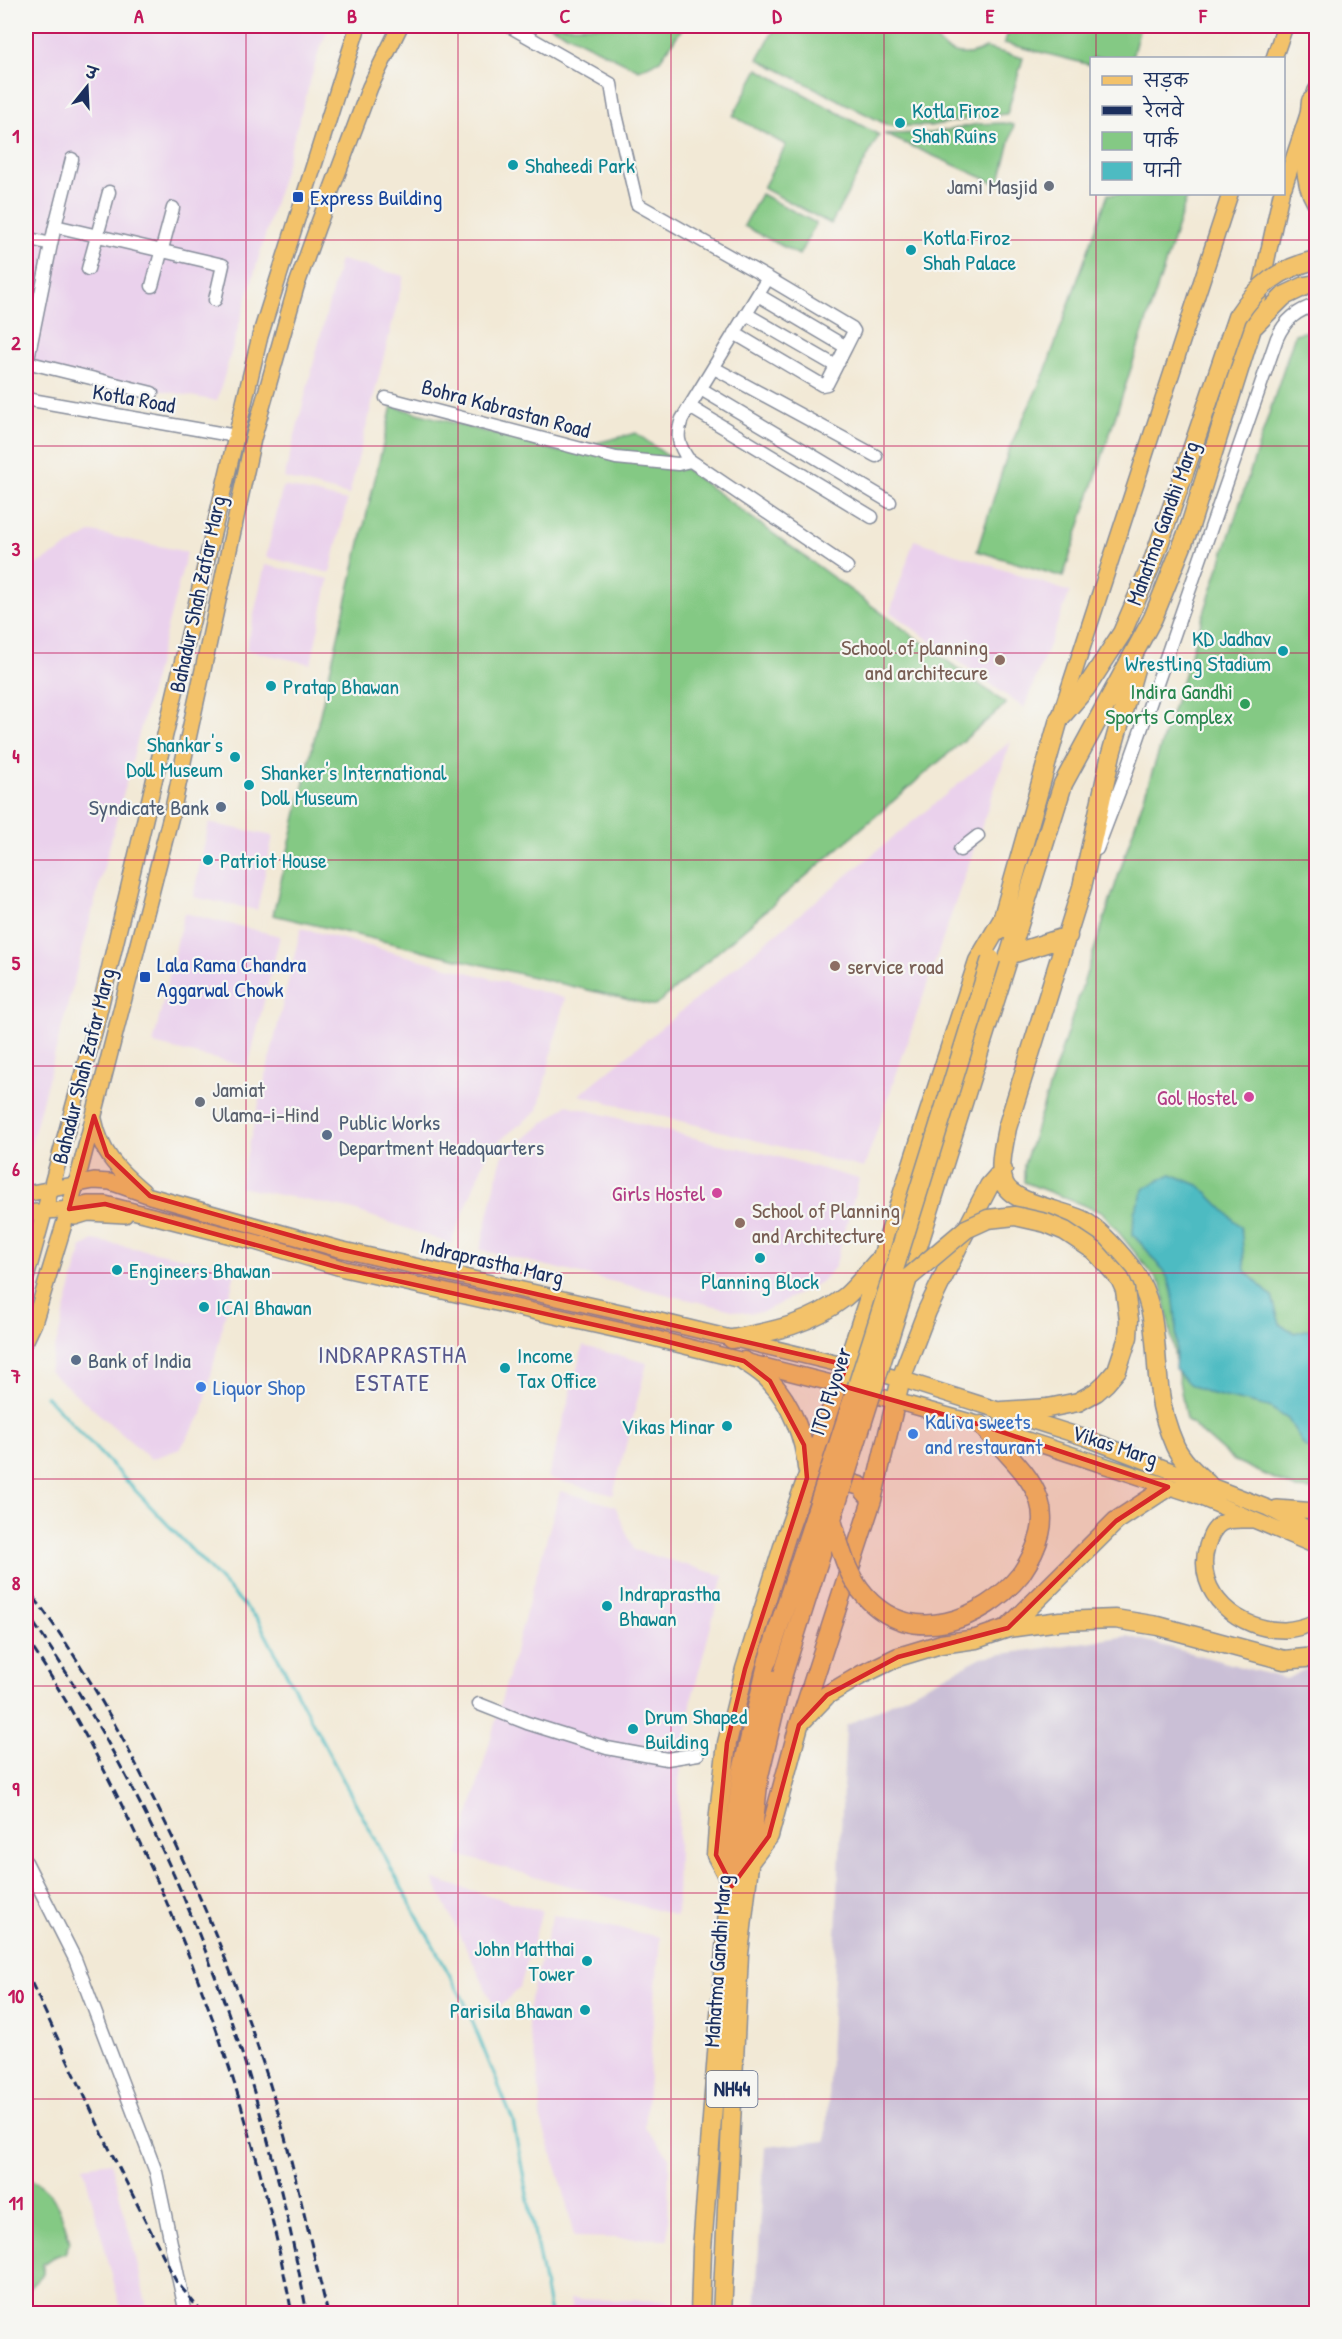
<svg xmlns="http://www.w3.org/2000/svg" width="1342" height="2339" viewBox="0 0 1342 2339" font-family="'Patrick Hand','Playpen Sans Deva',sans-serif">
  <rect width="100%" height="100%" fill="#f6f6f2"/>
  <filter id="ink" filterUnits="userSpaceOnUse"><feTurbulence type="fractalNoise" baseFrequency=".0167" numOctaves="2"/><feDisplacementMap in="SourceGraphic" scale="12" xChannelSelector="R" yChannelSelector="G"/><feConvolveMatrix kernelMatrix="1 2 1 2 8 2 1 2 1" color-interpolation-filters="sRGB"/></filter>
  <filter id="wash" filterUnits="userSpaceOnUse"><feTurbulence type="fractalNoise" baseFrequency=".008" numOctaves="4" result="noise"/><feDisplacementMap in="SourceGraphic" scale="24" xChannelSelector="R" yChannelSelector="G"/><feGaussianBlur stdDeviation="1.35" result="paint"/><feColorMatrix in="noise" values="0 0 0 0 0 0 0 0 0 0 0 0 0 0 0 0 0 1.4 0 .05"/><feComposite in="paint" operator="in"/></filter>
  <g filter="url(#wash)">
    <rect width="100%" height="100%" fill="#f2e9d6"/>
    <path fill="#ead1ec" d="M26,26H329L319,51L217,401L26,365Z
      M340,260L404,276L349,495L284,478Z
      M283,486L347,501L330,573L266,557Z
      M92,532L187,552L26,1163V571Z
      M914,540L1070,592L1024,708L890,612Z
      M265,565L329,579L311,664L246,650Z
      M1011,741L864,1168L579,1095Z
      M209,823L273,836L257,910L193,897Z
      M184,913L280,936L248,1067L153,1044Z
      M301,928L565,998L538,1110L489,1149L451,1244L351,1209L239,1187Z
      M567,1105L702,1140L775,1156L859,1179L835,1267L821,1282L763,1312L745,1313L480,1250L502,1156Z
      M93,1240L236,1268L202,1414L180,1449L151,1459L49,1371L82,1247Z
      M583,1346L647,1363L613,1495L548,1478Z
      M560,1491L615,1506L634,1550L724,1576L692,1698L679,1781L677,1916L458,1855Z
      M433,1879L542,1911L520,1987L496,2010Z
      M553,1915L660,1937L645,2128L669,2156L668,2239L574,2237L563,2188L542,2123L537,2065L528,2026L530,1999Z
      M111,2162L137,2262L148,2313H122L83,2166Z
      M570,2299L668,2301V2313H573Z"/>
    <path fill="#cabfd6" d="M1128,1636L1286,1679L1316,1664V2259L1310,2313L755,2314L765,2147L826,2141L846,1726L982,1657Z"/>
    <path fill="#84c984" stroke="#507c71" stroke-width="1.5" d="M550,26H684L660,60L639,70Z
      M776,26H931C937,53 963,61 986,48L1023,58L1007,114L983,116L930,126H889L758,59Z
      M1011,26H1140L1132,58H1092L1091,65L1004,43Z
      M758,69L879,135L831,224L763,188L786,145L733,116Z
      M1004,123L1014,125L999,185L884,134L932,133L978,124Z
      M761,194L816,223L799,255L744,226Z
      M1108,194H1188L1063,577L977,551L1009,449L1045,372Z
      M1316,329V1490L1297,1489L1233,1460L1186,1419L1162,1286L1103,1213L1024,1182V1165L1295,334Z
      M392,406L560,452L636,433L1006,704L655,1006L273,915Z
      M26,2175C30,2181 36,2181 42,2186C60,2201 63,2220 70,2242L65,2253L53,2257L43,2264V2274L26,2291Z"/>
    <path fill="#4dbbc2" stroke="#347590" stroke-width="1.5" d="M1171,1174L1200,1186L1241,1227L1245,1271L1272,1297L1280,1324L1295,1333L1316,1327V1451L1304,1446L1288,1419L1269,1407L1208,1393L1189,1384L1175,1369C1177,1345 1178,1296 1166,1275C1157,1260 1144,1247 1133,1235L1134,1212L1145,1188Z"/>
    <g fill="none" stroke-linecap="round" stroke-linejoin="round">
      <path stroke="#4dbbc2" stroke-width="3" d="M46,1396L258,1620L365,1821L464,2001L513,2121L550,2314"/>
    </g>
  </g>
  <g filter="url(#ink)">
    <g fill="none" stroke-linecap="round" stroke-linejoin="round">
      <defs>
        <path id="minor" d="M509,26L611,84L616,114L637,204L768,278L682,419C676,436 678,444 688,459L847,567
          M55,226L72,159
          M26,238L51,244L55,226L223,265L215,300
          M88,269L109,192
          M768,278L852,328L854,331L846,347
          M152,286L173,208
          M746,314L836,366
          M734,333L822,385L827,384L846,347L758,295
          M26,362L152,393
          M26,368L51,244
          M714,368L876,456
          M701,389L890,502
          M386,398L616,458L678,464L690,461
          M26,399L236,436
          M690,407L872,517
          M1097,849L1126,773L1277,338C1285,320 1297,310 1316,305
          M960,850L978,836
          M479,1704L527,1723L607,1748L667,1759L698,1754
          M26,1862L75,1959L156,2172L186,2314"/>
        <path id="major" d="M1274,58L1285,26
          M1284,187L1316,90
          M1252,328L1281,194
          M1060,716L1230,194
          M94,1119C101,1153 117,1169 143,1191
          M26,1194L94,1181L110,1182L150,1196L339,1249L656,1320L901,1379L1086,1438L1268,1508L1316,1533
          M26,1213L69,1209L88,1204H105L255,1242L344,1269L649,1337L839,1385L981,1425L1192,1494L1316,1546
          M75,1217L88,1213L125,1215
          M26,1278L95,1029L260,336L358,26
          M26,1340L34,1323L76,1185L173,808L253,439L296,287L317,228L370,87L400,26
          M1277,1508L1316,1511
          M1249,1520C1240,1520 1230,1519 1222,1523C1213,1528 1210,1537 1207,1546C1193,1594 1240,1631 1285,1630C1296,1629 1306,1626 1316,1622"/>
        <path id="highway" d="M1311,101C1308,134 1298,172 1316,202
          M1135,669L1111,754L1082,887L1007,1128C1004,1144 998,1167 1004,1183C1012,1204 1064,1210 1084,1221C1101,1231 1118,1251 1130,1266C1160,1305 1153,1348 1160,1393C1162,1411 1168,1430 1175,1446C1182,1461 1196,1473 1208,1484
          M999,931L1059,719L1086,688L1122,633L1154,558L1182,479
          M1009,955L1068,936
          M908,1278L1063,784L1153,618L1190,526L1252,328L1284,296L1305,286L1316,284
          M732,1339C776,1331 810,1324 845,1297C857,1287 867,1273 877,1262
          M744,1361C753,1367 763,1373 770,1381C791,1403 805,1439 807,1468
          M1001,1411L1048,1408
          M981,1425C1028,1477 1068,1504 1021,1574
          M831,1477L860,1486L872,1500
          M1008,1628L1060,1621L1115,1619L1158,1626L1284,1660L1316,1657
          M802,1721L827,1695L861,1675L898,1657L941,1644L976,1639L1008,1628L1116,1521L1168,1487
          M748,1864L769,1836L799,1725L872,1500L901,1379L927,1311L962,1238L989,1186L1003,1170
          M731,1883L716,1855L719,1813L727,1743L745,1669L786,1537L847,1365L978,961L1002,920
          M700,2314L702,2249L732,1858L742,1771L768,1660
          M722,2314L739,1954L759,1776L783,1674"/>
      </defs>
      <use href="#minor" stroke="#868c9a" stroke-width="15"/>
      <use href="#major" stroke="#868c9a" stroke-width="18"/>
      <use href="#highway" stroke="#868c9a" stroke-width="21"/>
      <use href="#minor" stroke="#fff" stroke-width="12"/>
      <use href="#major" stroke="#f3c26a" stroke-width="15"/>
      <use href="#highway" stroke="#f3c26a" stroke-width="18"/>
      <path stroke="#1b2f5e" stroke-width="3" stroke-dasharray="9 4.5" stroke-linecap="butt" d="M26,1587C74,1649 113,1718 148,1788C197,1884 238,1983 270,2085C293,2160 309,2237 328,2314
        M26,1612C171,1819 262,2065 307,2314
        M26,1638C72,1706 110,1778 144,1852C213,2000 262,2153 292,2314
        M26,1971L109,2148L176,2281L203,2314"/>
      <defs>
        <path id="highway-bridge" d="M1182,479L1237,317C1257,286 1280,268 1316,260
          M832,1520C840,1546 846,1575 865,1596C911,1648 983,1621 1021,1574
          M768,1660L872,1340L991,959
          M783,1674L908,1278L966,1229L988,1219L1015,1216L1046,1223L1065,1231L1095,1251L1120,1279L1125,1290L1129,1320L1128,1337L1117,1370L1106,1383L1096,1392L1078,1402L1048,1408"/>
      </defs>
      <use href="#highway-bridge" stroke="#868c9a" stroke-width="21" stroke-linecap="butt"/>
      <use href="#highway-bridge" stroke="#f3c26a" stroke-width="18"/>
    </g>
  </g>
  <path fill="#d62828" fill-opacity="0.2" stroke="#d62828" stroke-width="4.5" stroke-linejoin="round" d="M94,1116L107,1155L150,1196L339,1249L847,1365L839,1385L981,1425L1168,1487L1116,1521L1008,1628L898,1657L827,1695L799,1725L769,1836L732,1886L716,1855L727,1743L745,1669L807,1478L804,1445L770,1381L744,1361L649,1337L344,1269L105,1204L69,1209Z"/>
  <path fill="none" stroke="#c2185b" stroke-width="1.5" stroke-opacity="0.55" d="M246,26V2314M458,26V2314M671,26V2314M884,26V2314M1096,26V58M1096,194V2314M26,240H1316M26,446H1316M26,653H1316M26,860H1316M26,1066H1316M26,1273H1316M26,1479H1316M26,1686H1316M26,1893H1316M26,2099H1316"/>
  <g fill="#0f9aa8" stroke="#f6f6f2" stroke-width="2">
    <circle cx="900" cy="123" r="6"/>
    <circle cx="513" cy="165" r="6"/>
    <circle cx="911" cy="250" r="6"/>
    <circle cx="1283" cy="651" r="6"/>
    <circle cx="271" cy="686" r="6"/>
    <circle cx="235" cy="757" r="6"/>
    <circle cx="249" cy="785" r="6"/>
    <circle cx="208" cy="860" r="6"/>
    <circle cx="760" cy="1258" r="6"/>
    <circle cx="117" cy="1270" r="6"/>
    <circle cx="204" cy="1307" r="6"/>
    <circle cx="505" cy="1368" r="6"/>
    <circle cx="727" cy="1426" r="6"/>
    <circle cx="607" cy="1606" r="6"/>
    <circle cx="633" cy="1729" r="6"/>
    <circle cx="587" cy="1961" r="6"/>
    <circle cx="585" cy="2010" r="6"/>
  </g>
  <g fill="#6b7280" stroke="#f6f6f2" stroke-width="2">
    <circle cx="1049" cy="186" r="6"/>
    <circle cx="200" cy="1102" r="6"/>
  </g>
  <g fill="#1a4fb4" stroke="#f6f6f2" stroke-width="2">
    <rect x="292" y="191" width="12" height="12" rx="3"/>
    <rect x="139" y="971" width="12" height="12" rx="3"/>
  </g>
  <g fill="#8d6e63" stroke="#f6f6f2" stroke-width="2">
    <circle cx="1000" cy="660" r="6"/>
    <circle cx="835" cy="966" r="6"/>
    <circle cx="740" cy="1223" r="6"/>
  </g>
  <circle fill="#2e9e5b" stroke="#f6f6f2" stroke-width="2" cx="1245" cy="704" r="6"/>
  <g fill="#5c6f8a" stroke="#f6f6f2" stroke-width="2">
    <circle cx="221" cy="807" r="6"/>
    <circle cx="327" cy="1135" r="6"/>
    <circle cx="76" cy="1360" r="6"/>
  </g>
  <g fill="#d1479c" stroke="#f6f6f2" stroke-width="2">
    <circle cx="1249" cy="1097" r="6"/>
    <circle cx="717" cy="1193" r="6"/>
  </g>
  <g fill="#3f7fe0" stroke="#f6f6f2" stroke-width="2">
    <circle cx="201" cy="1387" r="6"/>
    <circle cx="913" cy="1434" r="6"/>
  </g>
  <g text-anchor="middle" stroke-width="4.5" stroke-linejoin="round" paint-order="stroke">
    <rect fill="#f6f6f2" stroke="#5d6b8a" stroke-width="1.5" x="706.5" y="2071" width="51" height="36" rx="4.5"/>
    <g font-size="21" font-weight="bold" fill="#1b2f5e">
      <text x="732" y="2096">NH44</text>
    </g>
    <g font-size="22" fill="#0d838f" stroke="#f6f6f2" text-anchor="start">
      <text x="912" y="118">Kotla Firoz<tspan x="912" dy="25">Shah Ruins</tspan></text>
      <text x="525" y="173">Shaheedi Park</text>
      <text x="923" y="245">Kotla Firoz<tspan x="923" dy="25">Shah Palace</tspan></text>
      <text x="1271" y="646" text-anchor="end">KD Jadhav<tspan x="1271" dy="25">Wrestling Stadium</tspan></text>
      <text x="283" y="694">Pratap Bhawan</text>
      <text x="223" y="752" text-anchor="end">Shankar's<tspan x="223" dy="25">Doll Museum</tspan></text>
      <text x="261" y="780">Shanker's International<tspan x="261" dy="25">Doll Museum</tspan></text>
      <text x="220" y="868">Patriot House</text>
      <text x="129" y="1278">Engineers Bhawan</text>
      <text x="760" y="1289" text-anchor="middle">Planning Block</text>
      <text x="216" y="1315">ICAI Bhawan</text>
      <text x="517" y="1363">Income<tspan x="517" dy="25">Tax Office</tspan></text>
      <text x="715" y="1434" text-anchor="end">Vikas Minar</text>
      <text x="619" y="1601">Indraprastha<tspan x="619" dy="25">Bhawan</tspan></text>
      <text x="645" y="1724">Drum Shaped<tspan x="645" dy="25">Building</tspan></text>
      <text x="575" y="1956" text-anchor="end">John Matthai<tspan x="575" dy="25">Tower</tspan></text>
      <text x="573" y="2018" text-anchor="end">Parisila Bhawan</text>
    </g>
    <g font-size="22" fill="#5b616d" stroke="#f6f6f2" text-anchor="end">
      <text x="1037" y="194">Jami Masjid</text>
      <text x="212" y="1097" text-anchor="start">Jamiat<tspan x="212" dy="25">Ulama-i-Hind</tspan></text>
    </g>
    <g font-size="22" fill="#164399" stroke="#f6f6f2" text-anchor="start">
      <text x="310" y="205">Express Building</text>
      <text x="157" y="972">Lala Rama Chandra<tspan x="157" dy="25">Aggarwal Chowk</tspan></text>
    </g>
    <g font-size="22" fill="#1b2f5e" stroke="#f6f6f2">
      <text transform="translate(134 398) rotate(10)" y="8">Kotla Road</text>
      <text transform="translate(506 408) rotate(15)" y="8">Bohra Kabrastan Road</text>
      <text transform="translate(1162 523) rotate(-70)" y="8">Mahatma Gandhi Marg</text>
      <text transform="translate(197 594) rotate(-78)" y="8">Bahadur Shah Zafar Marg</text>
      <text transform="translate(83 1066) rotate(-76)" y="8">Bahadur Shah Zafar Marg</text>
      <text transform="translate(492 1261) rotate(13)" y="8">Indraprastha Marg</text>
      <text transform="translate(830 1391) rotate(-72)" y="8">ITO Flyover</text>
      <text transform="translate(1115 1445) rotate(18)" y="8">Vikas Marg</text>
      <text transform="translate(717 1961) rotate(-86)" y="8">Mahatma Gandhi Marg</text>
    </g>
    <g font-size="22" fill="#785e54" stroke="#f6f6f2" text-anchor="start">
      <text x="988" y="655" text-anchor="end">School of planning<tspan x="988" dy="25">and architecure</tspan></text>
      <text x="847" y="974">service road</text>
      <text x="752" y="1218">School of Planning<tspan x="752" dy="25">and Architecture</tspan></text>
    </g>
    <g font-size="22" fill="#27864d" stroke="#f6f6f2" text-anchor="end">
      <text x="1233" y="699">Indira Gandhi<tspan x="1233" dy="25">Sports Complex</tspan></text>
    </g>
    <g font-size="22" fill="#4e5e75" stroke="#f6f6f2" text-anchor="start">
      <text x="209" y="815" text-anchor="end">Syndicate Bank</text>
      <text x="339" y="1130">Public Works<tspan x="339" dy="25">Department Headquarters</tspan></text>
      <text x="88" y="1368">Bank of India</text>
    </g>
    <g font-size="22" fill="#b23c85" stroke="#f6f6f2" text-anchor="end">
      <text x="1237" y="1105">Gol Hostel</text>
      <text x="705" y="1201">Girls Hostel</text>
    </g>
    <g font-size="22" fill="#366cbe" stroke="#f6f6f2" text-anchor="start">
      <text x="213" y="1395">Liquor Shop</text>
      <text x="925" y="1429">Kaliva sweets<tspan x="925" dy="25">and restaurant</tspan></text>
    </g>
    <g font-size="24" letter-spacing="1.5" fill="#56578b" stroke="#f6f6f2">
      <text x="393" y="1363">INDRAPRASTHA<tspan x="393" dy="28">ESTATE</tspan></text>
    </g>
  </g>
  <rect width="1342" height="2339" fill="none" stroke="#f6f6f2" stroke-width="66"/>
  <rect x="1090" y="57" width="195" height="138" fill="#f6f6f2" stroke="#9ea6b7" stroke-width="1.5"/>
  <rect x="1102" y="76" width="30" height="9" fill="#f3c26a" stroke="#9ea6b7" stroke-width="1.5"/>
  <text x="1144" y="87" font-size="18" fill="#1b2f5e">सड़क</text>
  <rect x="1102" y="106" width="30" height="9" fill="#1b2f5e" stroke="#9ea6b7" stroke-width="1.5"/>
  <text x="1144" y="117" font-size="18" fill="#1b2f5e">रेलवे</text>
  <rect x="1102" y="132" width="30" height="18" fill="#84c984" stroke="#9ea6b7" stroke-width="1.5"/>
  <text x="1144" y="147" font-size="18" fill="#1b2f5e">पार्क</text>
  <rect x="1102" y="162" width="30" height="18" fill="#4dbbc2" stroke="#9ea6b7" stroke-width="1.5"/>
  <text x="1144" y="177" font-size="18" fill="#1b2f5e">पानी</text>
  <g transform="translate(87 87) rotate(18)" stroke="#f6f6f2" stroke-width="4.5" paint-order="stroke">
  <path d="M0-4.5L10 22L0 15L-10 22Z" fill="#1b2f5e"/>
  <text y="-9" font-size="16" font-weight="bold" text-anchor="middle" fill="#1b2f5e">उ</text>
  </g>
  <rect x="33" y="33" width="1276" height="2273" fill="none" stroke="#c2185b" stroke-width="2"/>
  <g font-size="20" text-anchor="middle" font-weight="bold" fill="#c2185b">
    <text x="139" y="23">A</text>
    <text x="352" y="23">B</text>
    <text x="565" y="23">C</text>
    <text x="777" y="23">D</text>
    <text x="990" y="23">E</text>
    <text x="1203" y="23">F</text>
    <text x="16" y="143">1</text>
    <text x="16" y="350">2</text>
    <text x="16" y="556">3</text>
    <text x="16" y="763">4</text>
    <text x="16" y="970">5</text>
    <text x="16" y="1176">6</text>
    <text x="16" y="1383">7</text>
    <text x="16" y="1590">8</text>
    <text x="16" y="1796">9</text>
    <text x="16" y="2003">10</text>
    <text x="16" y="2210">11</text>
  </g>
</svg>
